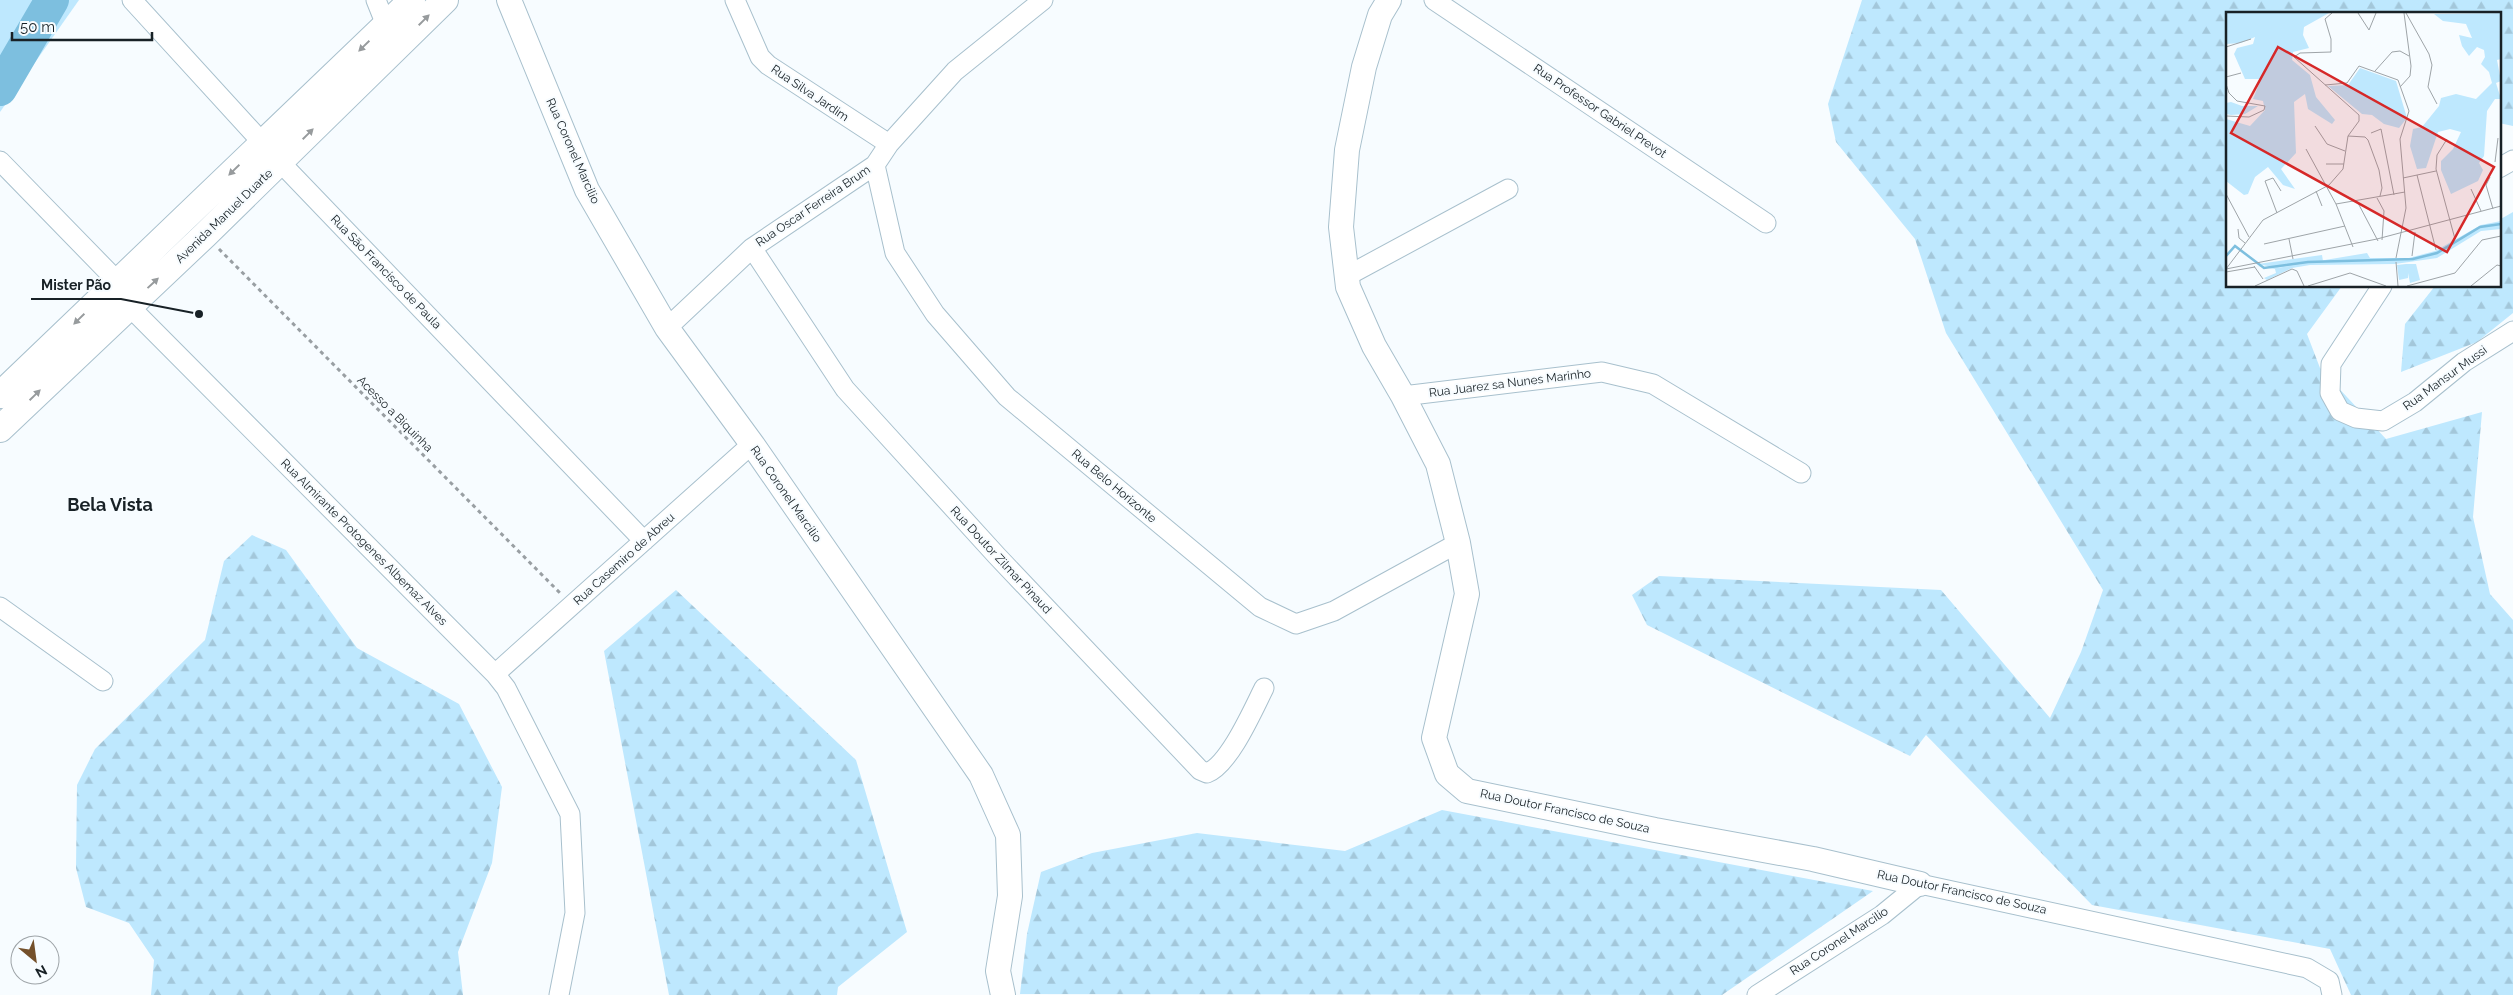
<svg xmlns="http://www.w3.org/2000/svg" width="2513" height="995" viewBox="0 0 2513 995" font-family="Raleway,sans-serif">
  <defs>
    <pattern id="forest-firs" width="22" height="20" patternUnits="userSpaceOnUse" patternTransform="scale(1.25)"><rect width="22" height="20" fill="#bee8fe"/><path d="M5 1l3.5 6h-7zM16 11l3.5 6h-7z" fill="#a3c7da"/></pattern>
  </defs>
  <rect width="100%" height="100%" fill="#f7fcff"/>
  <path fill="#bee8fe" d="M0,0H79L0,112Z"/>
  <path fill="url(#forest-firs)" d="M1862,0H2513V126L2499,123V14H2227V286H2342L2307,334L2320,368L2386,439L2482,412L2473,517L2490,594L2513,620V995H2351L2330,949L2092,905L1926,735L1910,756L1647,625L1632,595L1659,576L1941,590L2050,718L2081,652L2103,590L1946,333L1915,239L1836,142L1828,104Z
    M2513,212V313L2477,342L2401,372L2405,324L2435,286H2499V220Z
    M252,535L286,550L357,648L459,704L502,787L492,863L458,952L463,995H151L154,960L129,923L86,907L76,868L77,785L95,749L205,640L224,561Z
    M676,590L856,760L907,932L838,987L837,995H669L604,651Z
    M1442,810L1873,891L1722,995L1020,994L1027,934L1041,872L1092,853L1197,833L1345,851Z"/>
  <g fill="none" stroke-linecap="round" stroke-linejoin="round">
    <path stroke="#7dbfdf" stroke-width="34" d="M0,89L52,0"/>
    <defs>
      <path id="minor" d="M132,0L280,162L644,541
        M376,0L386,25
        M735,0L760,57L768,65L889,144
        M1434,0L1766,223
        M0,161L118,282L129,306L495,674L506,688L570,814L575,913L559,995
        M875,165L895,253L935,314L1007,397L1260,607L1296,624L1334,611L1458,543
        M2499,168L2513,160
        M752,248L845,389L997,556L1200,770L1207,773C1229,765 1253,710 1264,688
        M1347,276L1508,189
        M2382,286L2331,364L2330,393L2340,411L2356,418L2383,421L2415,402L2464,362L2513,331
        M667,328L752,248L875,165L889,144L955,71L1043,0
        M1403,396L1602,372L1653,384L1801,473
        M0,607L103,681
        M495,674L752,444
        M1757,995L1882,915L1920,884L2307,968L2329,981L2332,995"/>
      <path id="tertiary" d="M509,0L587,190L667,328L752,444L981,775L1008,835L1010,896L998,971L1003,995
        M1389,0L1380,15L1364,67L1347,150L1341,227L1348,287L1374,346L1403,396L1438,464L1458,543L1467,594L1434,738L1447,774L1467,791L1655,830L1813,859L1920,884"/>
      <path id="secondary" d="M0,395L412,0
        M0,429L205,235L445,0"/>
    </defs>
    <use href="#minor" stroke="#a8c0cd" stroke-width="21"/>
    <use href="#tertiary" stroke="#a8c0cd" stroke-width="26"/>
    <use href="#secondary" stroke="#a8c0cd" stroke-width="28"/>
    <path stroke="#999fa3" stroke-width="3" stroke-dasharray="4 4" stroke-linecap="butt" d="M219,249L560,593"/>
    <use href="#minor" stroke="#fff" stroke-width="19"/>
    <use href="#tertiary" stroke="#fff" stroke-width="24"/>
    <use href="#secondary" stroke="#fff" stroke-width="26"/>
  </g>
  <defs><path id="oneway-solid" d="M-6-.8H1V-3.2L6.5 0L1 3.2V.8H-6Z" transform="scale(1.25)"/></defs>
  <g fill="#979b9d">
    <use href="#oneway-solid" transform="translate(424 20) rotate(-45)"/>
    <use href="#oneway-solid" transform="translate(364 46) rotate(136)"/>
    <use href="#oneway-solid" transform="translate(308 134) rotate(-45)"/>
    <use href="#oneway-solid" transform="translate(234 170) rotate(136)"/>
    <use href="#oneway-solid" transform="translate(153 283) rotate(-43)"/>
    <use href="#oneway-solid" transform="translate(79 319) rotate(136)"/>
    <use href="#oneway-solid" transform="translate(35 395) rotate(-44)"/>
  </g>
  <g text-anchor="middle" stroke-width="4" stroke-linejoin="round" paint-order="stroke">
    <g font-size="12" fill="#182126" stroke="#f7fcff">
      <text transform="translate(810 93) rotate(34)" y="4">Rua Silva Jardim</text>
      <text transform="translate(1600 111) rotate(34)" y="4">Rua Professor Gabriel Prevot</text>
      <text transform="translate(573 151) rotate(66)" y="4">Rua Coronel Marcilio</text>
      <text transform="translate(813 206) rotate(-34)" y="4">Rua Oscar Ferreira Brum</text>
      <text transform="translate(224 216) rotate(-44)" y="4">Avenida Manuel Duarte</text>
      <text transform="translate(386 272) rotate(46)" y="4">Rua São Francisco de Paula</text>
      <text transform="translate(2445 378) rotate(-36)" y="4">Rua Mansur Mussi</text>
      <text transform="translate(1510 383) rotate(-7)" y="4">Rua Juarez sa Nunes Marinho</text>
      <text transform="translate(395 414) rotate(45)" y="4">Acesso a Biquinha</text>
      <text transform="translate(1114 486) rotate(40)" y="4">Rua Belo Horizonte</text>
      <text transform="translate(786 494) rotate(55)" y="4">Rua Coronel Marcilio</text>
      <text transform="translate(364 542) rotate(45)" y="4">Rua Almirante Protogenes Albemaz Alves</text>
      <text transform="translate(624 559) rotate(-42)" y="4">Rua Casemiro de Abreu</text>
      <text transform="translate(1001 560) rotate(47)" y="4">Rua Doutor Zilmar Pinaud</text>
      <text transform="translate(1565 811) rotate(12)" y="4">Rua Doutor Francisco de Souza</text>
      <text transform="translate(1962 892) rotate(12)" y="4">Rua Doutor Francisco de Souza</text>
      <text transform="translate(1839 941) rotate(-33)" y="4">Rua Coronel Marcilio</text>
    </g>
    <g font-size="18" font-weight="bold" fill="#182126" stroke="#f7fcff">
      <text x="110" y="511">Bela Vista</text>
    </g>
  </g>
  <g transform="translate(2226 12)">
    <rect width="275" height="275" fill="#f7fcff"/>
    <path d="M275,209V217L255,219L211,246L169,252L84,253L66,256L41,268L38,266L50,261L49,257L30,254L51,256L141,241L144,246H183L209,239L255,213ZM180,252H190L194,268L184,271L182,261V266L173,268L171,253Z" fill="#bee8fe"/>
    <path d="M0,1H103L78,15L77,23L83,36L67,40L66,48L84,63L90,85L109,108L106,112L82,97L79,82L68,90L70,141L55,157L69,177L57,173L42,155L29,165L22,182L18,183L0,169V107L24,114L39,98L37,89L27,87L35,67H19L8,42L11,36L27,32L29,25L15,31L0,32ZM275,1V47L271,48L275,69L270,71L275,87H269L261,99L258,144L253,151L257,158L252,169L225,182L215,158V149L227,137L235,120L224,117L212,120L200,156L191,157L184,134L187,117L196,115L213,94L215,86L230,82L250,87L266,71L263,60L255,52L259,45L258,38L251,35L243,44L236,34L233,23L246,26L240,12L217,9L208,2ZM134,56L170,69L181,106L173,116L158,112L146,103L136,102L102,74L122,73ZM5,90L16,94H32L19,102L5,103L0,102V91ZM96,243L97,249L51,256L32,252Z" fill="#bee8fe"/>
    <path fill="none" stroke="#7dbfdf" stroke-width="2.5" d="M0,244L9,234L38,256L82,250L187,247L211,241L254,215L275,212"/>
    <path fill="none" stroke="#9ea4a8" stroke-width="1" d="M132,1L143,18L150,1M180,1L203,42L206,53L202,75L211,92M0,35L25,27M149,59L166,40L174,39L183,44M0,65L15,61M0,72L3,81L11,89L39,94L38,98L23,105L0,104M99,73L121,71L133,54L172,68L183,99L174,127L180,196L170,246M174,75L184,64L185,54L178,1M89,114L101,132L119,139M145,121L155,117L168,183M122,124L139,125L142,128L153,158L156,176L154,184M221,127L211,143L210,157L229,227M80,137L110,192L127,235M269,150L272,126M100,152H118M191,163L210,238M264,165L260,173L267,197M177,166L210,159M245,177L255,199M90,179L96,194M0,182L23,225M151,186L158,199L156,228M132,191L152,229M110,192L179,180M51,201L39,169L47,166L55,179M12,217L13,226L19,231M63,227L67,247M38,232L119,214M186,244L189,220M170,250L172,274M28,254L37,267M0,257L37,208L103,173L117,157L122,124L133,109V103L68,45L74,41L105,40V27L99,7L106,1M0,257L151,227L275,194M0,260L29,255M29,274L66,257L71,259L78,274M82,274L124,261L160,274M181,274L229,261L256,228L275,224M245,274L271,253L275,254"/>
    <path fill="#d62828" fill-opacity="0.15" stroke="#d62828" stroke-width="2.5" d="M52,35L268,155L221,240L5,121Z"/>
    <rect width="275" height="275" fill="none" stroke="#182126" stroke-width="2.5"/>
  </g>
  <path fill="none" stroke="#182126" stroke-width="2" d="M199 314L121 299H31"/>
  <circle fill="#182126" stroke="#f7fcff" stroke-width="2" cx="199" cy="314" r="5"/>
  <g font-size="14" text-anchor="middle" font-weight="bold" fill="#182126" stroke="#f7fcff" stroke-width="4" stroke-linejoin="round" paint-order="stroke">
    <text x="76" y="290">Mister Pão</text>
  </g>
  <g transform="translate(35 960) rotate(151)"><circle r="24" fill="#f7fcff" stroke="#9ea4a8"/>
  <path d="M0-4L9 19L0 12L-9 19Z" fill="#74502a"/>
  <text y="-8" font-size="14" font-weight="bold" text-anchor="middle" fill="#182126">N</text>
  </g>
  <path d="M12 32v8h140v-8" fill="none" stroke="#182126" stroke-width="2.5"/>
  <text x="20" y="32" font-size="15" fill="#182126" stroke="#f7fcff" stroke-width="4" paint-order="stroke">50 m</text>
</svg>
